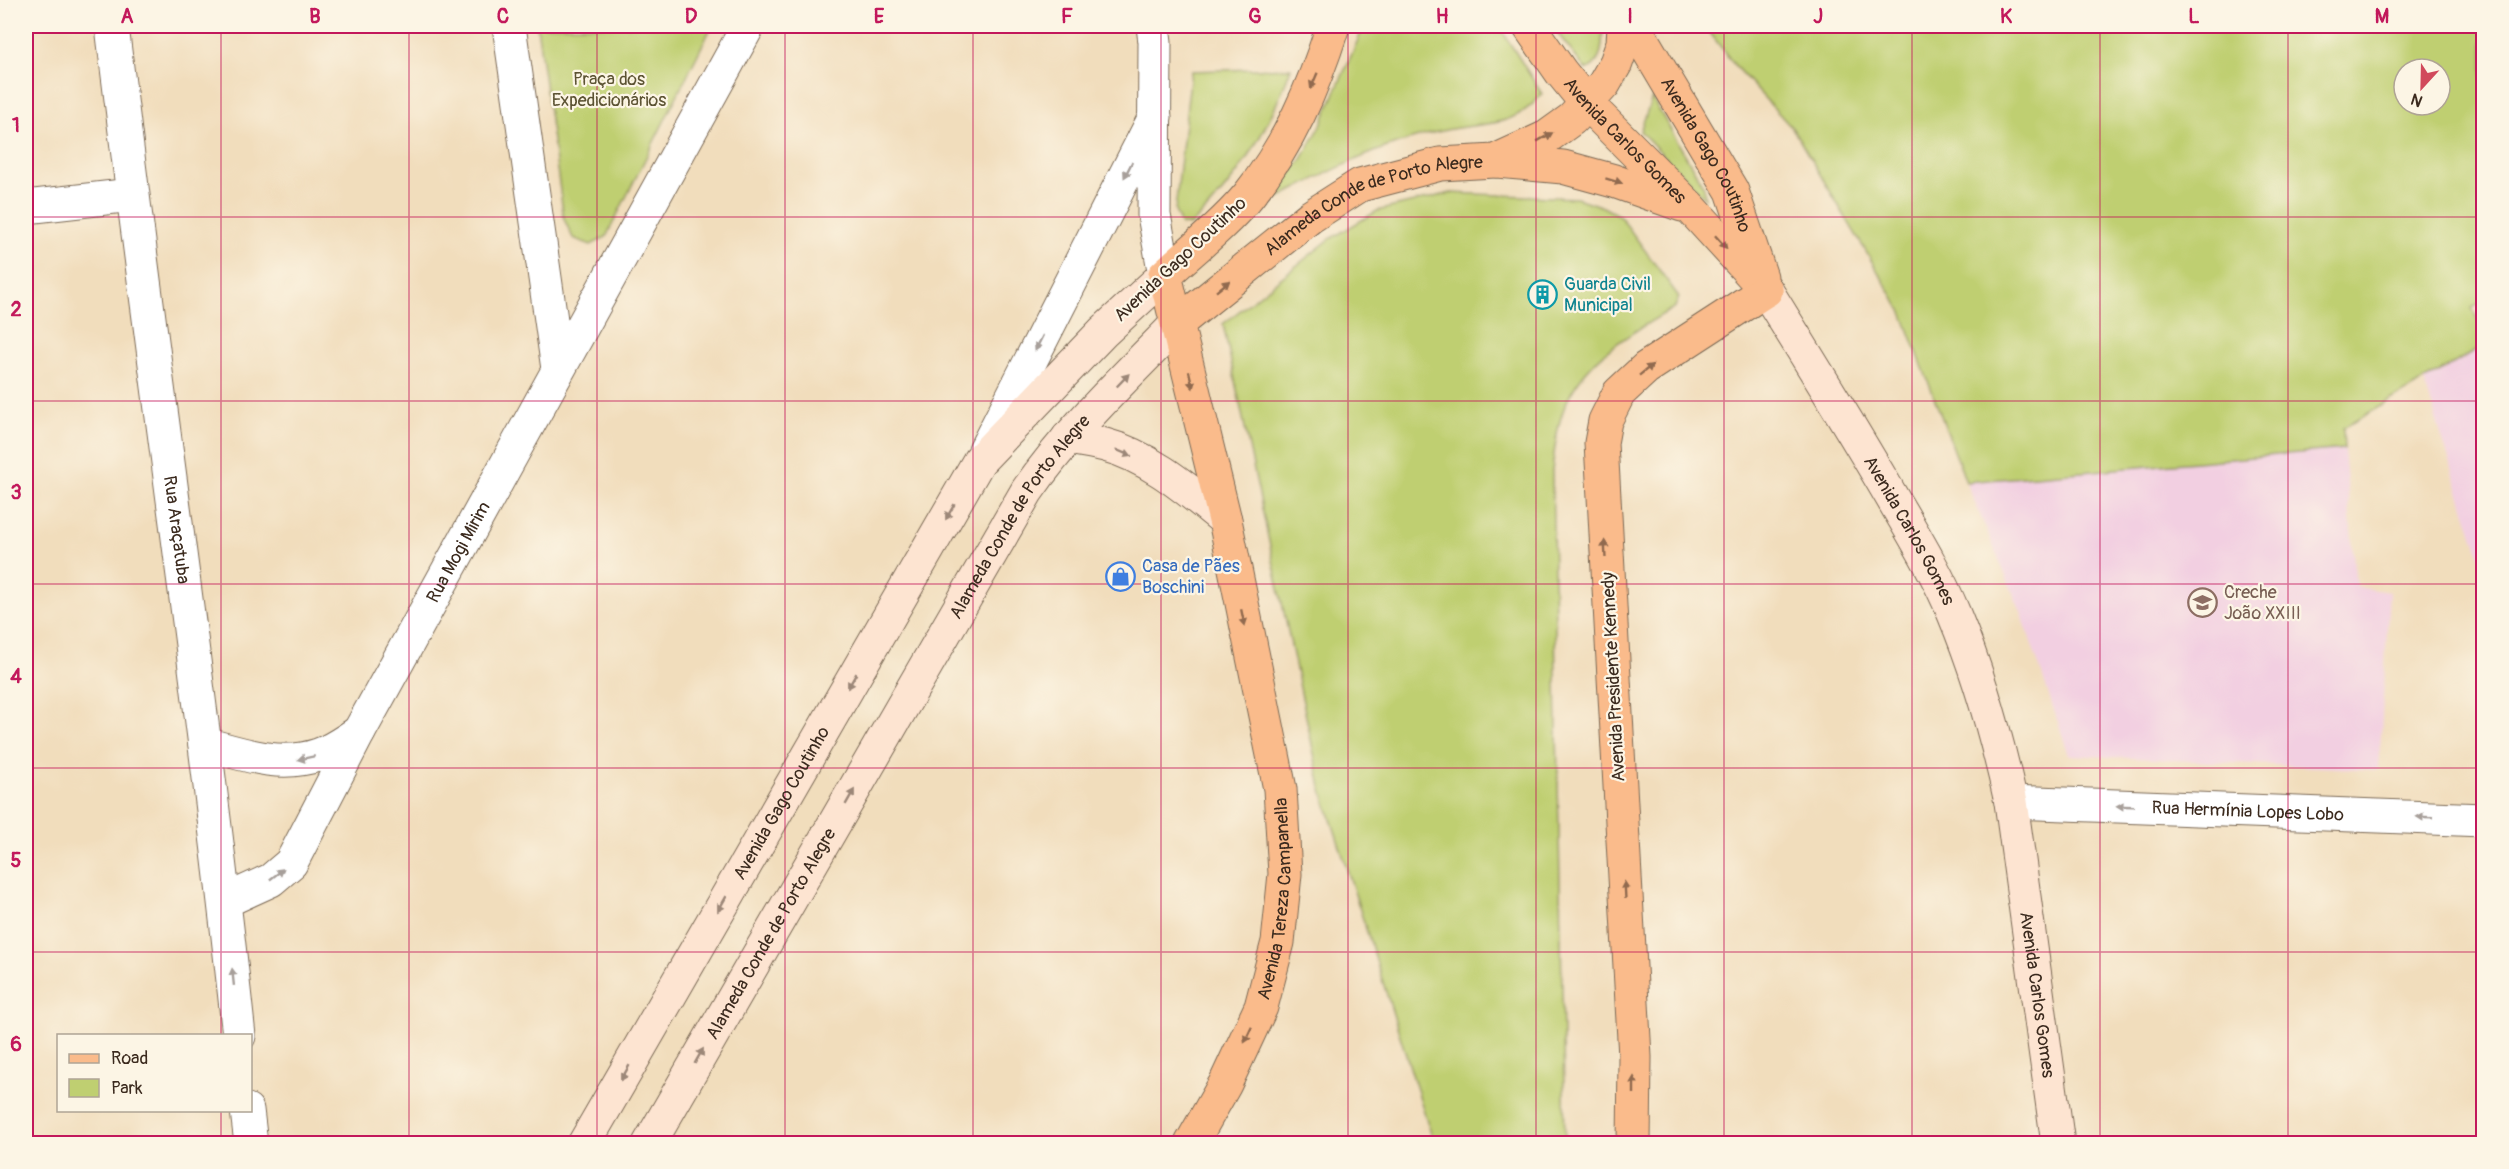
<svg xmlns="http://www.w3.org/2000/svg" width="2509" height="1169" viewBox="0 0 2509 1169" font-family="Pangolin,sans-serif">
  <rect width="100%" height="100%" fill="#fcf5e5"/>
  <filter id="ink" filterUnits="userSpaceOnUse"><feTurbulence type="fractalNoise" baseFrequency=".0167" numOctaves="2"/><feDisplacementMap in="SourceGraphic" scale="12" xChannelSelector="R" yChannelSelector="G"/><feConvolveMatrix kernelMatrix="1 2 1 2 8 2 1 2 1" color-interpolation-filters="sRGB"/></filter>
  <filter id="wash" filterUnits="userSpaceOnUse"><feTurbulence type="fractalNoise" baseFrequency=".008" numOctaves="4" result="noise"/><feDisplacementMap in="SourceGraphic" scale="24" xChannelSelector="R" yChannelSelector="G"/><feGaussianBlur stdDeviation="1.35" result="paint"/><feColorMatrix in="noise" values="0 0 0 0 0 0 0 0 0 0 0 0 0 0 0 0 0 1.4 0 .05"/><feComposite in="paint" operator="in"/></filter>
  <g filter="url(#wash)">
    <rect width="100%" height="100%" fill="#f1ddbc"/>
    <path fill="#f2cfe1" d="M2483,346V566L2424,381Z
      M2344,449L2356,587L2389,592L2379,770L2069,755L2021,612L1966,482Z"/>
    <path fill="#bfcf71" stroke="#7d7c48" stroke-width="1.5" fill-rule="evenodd" d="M537,26H712L606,237L591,245L573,238L564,219Z
      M1364,26H1499L1542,94C1511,131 1484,121 1442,131C1426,134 1409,140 1393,145C1352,159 1314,180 1276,199L1274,193L1302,159L1320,127Z
      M1552,26H1603C1602,42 1604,63 1586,70Z
      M1705,26H2483L2484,301L2472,308L2483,331V346L2343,428L2344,449L1966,482L1902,312L1793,129L1735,66ZM2404,69H2440V105H2404Z
      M1291,68C1269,129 1239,180 1191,225H1181L1175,211L1191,71Z
      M1652,98L1704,187L1705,198L1640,131Z
      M1451,193L1577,198L1603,207L1620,216L1679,297L1675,307C1634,332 1590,354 1568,399C1557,421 1555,447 1552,471L1565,1143H1434L1321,787L1223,324L1330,239L1377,211Z"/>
  </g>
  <g filter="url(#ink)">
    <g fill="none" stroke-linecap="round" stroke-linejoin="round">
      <defs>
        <g id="street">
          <path id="s1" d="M112,26C152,362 203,698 239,1036"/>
          <path d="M509,26L558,369"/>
          <path d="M1153,26L1155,42L1154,215L1165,275"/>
          <path d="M26,207L132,195"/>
          <path d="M985,450L1155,117"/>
          <path d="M205,744C242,754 280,768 318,755C332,751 346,740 359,732"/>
          <path id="s2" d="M2011,802L2484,820"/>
          <path id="s3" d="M225,901L271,880L291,863L359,732L748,26"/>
          <path d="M247,1110L251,1144"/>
        </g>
        <g id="secondary">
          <path id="s4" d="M1766,290C1809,360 1853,430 1894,501C1915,537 1938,575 1954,614C1979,674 1997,738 2011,802L2058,1144"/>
          <path d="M1068,438C1080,440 1093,442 1105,445C1151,457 1189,491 1225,520"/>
          <path id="s5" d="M584,1144L979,461L1103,332L1165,275"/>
          <path id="s6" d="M649,1144L1027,491C1070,429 1126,377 1178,323"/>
        </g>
        <g id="primary">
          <path id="s7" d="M1529,26L1561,72L1587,104L1690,207L1766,290"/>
          <path id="s8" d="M1634,26L1732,191L1761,277"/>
          <path d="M1497,161L1563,167L1614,181L1682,205"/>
          <path id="s9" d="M1178,323L1310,217L1360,185L1440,164L1495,161L1547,137L1572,119L1604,84L1616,63L1623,43L1624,26"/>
          <path id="s10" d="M1191,1144L1225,1084L1261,1007L1278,942L1285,874L1280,789L1225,520L1165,275C1193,249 1224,225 1248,196C1289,145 1313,88 1333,26"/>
          <path d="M1634,1144L1635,1057L1601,443L1605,421L1619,393L1646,368L1766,290"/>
        </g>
      </defs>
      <use href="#street" stroke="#7b6955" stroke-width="35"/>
      <use href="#secondary" stroke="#7b6955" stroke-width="35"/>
      <use href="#primary" stroke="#7b6955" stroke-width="35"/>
      <use href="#street" stroke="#fff" stroke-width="33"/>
      <use href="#secondary" stroke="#fde4d1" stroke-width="33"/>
      <use href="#primary" stroke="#fabb8b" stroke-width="33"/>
    </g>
    <defs><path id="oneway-solid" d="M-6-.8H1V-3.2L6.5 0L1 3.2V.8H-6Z" transform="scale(1.5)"/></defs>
    <g fill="#916b4f">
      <use href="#oneway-solid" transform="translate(1314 81) rotate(113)"/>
      <use href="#oneway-solid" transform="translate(1545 137) rotate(-29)"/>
      <use href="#oneway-solid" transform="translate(1614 181) rotate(17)"/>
      <use href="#oneway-solid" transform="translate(1721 242) rotate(48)"/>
      <use href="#oneway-solid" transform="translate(1223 286) rotate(-39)"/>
      <use href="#oneway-solid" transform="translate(1646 370) rotate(-39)"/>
      <use href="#oneway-solid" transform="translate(1191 380) rotate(77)"/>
      <use href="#oneway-solid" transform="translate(1605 549) rotate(-93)"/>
      <use href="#oneway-solid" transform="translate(1243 618) rotate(78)"/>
      <use href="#oneway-solid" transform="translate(1625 890) rotate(-93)"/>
      <use href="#oneway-solid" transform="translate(1248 1035) rotate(115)"/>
      <use href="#oneway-solid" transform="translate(1634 1085) rotate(-90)"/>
    </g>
    <g fill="#a79f9a">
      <use href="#oneway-solid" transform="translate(1128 170) rotate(117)"/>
      <use href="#oneway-solid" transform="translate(1039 343) rotate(117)"/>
      <use href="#oneway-solid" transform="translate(306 758) rotate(168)"/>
      <use href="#oneway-solid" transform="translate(2125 806) rotate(-178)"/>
      <use href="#oneway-solid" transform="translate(2425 817) rotate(-178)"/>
      <use href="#oneway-solid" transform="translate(277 874) rotate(-38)"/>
      <use href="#oneway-solid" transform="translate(233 977) rotate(-96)"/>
    </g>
    <g fill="#9c8778">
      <use href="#oneway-solid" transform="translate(1123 380) rotate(-46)"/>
      <use href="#oneway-solid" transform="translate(1124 453) rotate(23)"/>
      <use href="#oneway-solid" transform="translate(950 512) rotate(120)"/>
      <use href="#oneway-solid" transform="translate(852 681) rotate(120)"/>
      <use href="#oneway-solid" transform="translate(850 797) rotate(-60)"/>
      <use href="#oneway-solid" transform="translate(722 904) rotate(120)"/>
      <use href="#oneway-solid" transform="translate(699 1056) rotate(-60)"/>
      <use href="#oneway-solid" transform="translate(625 1073) rotate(120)"/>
    </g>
  </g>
  <path fill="none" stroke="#c2185b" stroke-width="1.5" stroke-opacity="0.55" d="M221,26V1036M409,26V1144M597,26V1144M785,26V1144M973,26V1144M1161,26V1144M1348,26V1144M1536,26V1144M1724,26V1144M1912,26V1144M2100,26V1144M2288,26V1144M26,217H2484M26,401H2484M26,584H2484M26,768H2484M26,952H2484M221,1110V1144"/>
  <defs>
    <symbol id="building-ring" viewBox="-11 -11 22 22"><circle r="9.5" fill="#fcf5e5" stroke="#0f9aa8" stroke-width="1.5"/><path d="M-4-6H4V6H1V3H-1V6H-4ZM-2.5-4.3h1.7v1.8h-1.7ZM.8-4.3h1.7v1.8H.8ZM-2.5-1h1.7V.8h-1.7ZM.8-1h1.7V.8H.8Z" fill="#0f9aa8"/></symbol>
    <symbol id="shop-ring" viewBox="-11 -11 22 22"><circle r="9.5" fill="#fcf5e5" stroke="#3f7fe0" stroke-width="1.5"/><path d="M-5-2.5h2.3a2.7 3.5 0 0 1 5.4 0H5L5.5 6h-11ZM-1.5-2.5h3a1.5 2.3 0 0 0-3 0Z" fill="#3f7fe0"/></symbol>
    <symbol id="school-ring" viewBox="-11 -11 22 22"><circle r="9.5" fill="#fcf5e5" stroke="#8d6e63" stroke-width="1.5"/><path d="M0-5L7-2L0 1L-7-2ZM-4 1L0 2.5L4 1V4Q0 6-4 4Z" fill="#8d6e63"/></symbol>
  </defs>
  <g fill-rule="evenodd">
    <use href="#building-ring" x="1526" y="278" width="33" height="33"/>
    <use href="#shop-ring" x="1104" y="560" width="33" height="33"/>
    <use href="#school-ring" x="2186" y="586" width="33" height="33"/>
  </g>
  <g text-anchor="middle" stroke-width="4.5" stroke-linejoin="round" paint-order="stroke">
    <g font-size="18" fill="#5c5333" stroke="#fcf5e5">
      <text x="609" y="85">Praça dos<tspan x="609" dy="21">Expedicionários</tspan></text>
    </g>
    <g font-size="18" fill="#3b2a1e" stroke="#fcf5e5">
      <text dy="6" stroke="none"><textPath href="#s7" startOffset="150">Avenida Carlos Gomes</textPath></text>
      <text dy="6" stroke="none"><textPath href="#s8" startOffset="148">Avenida Gago Coutinho</textPath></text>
      <text dy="6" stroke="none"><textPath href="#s9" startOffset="234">Alameda Conde de Porto Alegre</textPath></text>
      <text transform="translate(1180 259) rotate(-43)" y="6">Avenida Gago Coutinho</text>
      <text dy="6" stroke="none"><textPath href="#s6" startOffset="729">Alameda Conde de Porto Alegre</textPath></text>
      <text dy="6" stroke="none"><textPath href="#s1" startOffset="508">Rua Araçatuba</textPath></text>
      <text dy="6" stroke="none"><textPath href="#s4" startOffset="280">Avenida Carlos Gomes</textPath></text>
      <text dy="6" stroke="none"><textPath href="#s3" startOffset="430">Rua Mogi Mirim</textPath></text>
      <text transform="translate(1613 677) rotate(-93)" y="6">Avenida Presidente Kennedy</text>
      <text dy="6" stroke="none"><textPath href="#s5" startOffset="394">Avenida Gago Coutinho</textPath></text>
      <text dy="6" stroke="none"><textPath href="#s2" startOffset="237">Rua Hermínia Lopes Lobo</textPath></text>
      <text dy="6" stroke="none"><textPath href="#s10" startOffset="264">Avenida Tereza Campanella</textPath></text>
      <text dy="6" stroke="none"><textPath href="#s6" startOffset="243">Alameda Conde de Porto Alegre</textPath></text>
      <text dy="6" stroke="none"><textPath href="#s4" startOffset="766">Avenida Carlos Gomes</textPath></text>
    </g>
    <g font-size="18" fill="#0d838f" stroke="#fcf5e5" text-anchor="start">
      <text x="1564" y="290">Guarda Civil<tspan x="1564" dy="21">Municipal</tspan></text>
    </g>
    <g font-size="18" fill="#366cbe" stroke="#fcf5e5" text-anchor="start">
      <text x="1142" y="572">Casa de Pães<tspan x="1142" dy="21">Boschini</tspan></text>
    </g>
    <g font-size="18" fill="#785e54" stroke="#fcf5e5" text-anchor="start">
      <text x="2224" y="598">Creche<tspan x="2224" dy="21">João XXIII</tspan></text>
    </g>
  </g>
  <rect width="2509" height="1169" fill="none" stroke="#fcf5e5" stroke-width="66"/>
  <rect x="57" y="1034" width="195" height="78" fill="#fcf5e5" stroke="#afa495" stroke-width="1.5"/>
  <rect x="69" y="1054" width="30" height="9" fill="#fabb8b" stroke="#afa495" stroke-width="1.5"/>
  <text x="111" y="1064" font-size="18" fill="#3b2a1e">Road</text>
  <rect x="69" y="1079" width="30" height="18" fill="#bfcf71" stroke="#afa495" stroke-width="1.5"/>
  <text x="111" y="1094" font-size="18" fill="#3b2a1e">Park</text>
  <g transform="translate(2422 87) rotate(202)"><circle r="28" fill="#fcf5e5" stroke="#afa495" stroke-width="1.5"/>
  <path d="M0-4.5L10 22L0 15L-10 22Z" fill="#d1495b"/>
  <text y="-9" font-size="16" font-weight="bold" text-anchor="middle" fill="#3b2a1e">N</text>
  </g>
  <rect x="33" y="33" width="2443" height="1103" fill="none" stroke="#c2185b" stroke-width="2"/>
  <g font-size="20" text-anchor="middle" font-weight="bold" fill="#c2185b">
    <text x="127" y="23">A</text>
    <text x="315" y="23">B</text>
    <text x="503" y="23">C</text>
    <text x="691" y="23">D</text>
    <text x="879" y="23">E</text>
    <text x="1067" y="23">F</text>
    <text x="1255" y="23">G</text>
    <text x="1442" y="23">H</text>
    <text x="1630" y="23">I</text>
    <text x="1818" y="23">J</text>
    <text x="2006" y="23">K</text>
    <text x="2194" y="23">L</text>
    <text x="2382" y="23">M</text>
    <text x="16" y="132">1</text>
    <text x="16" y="316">2</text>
    <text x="16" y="499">3</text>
    <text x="16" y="683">4</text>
    <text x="16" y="867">5</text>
    <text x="16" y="1051">6</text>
  </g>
</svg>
